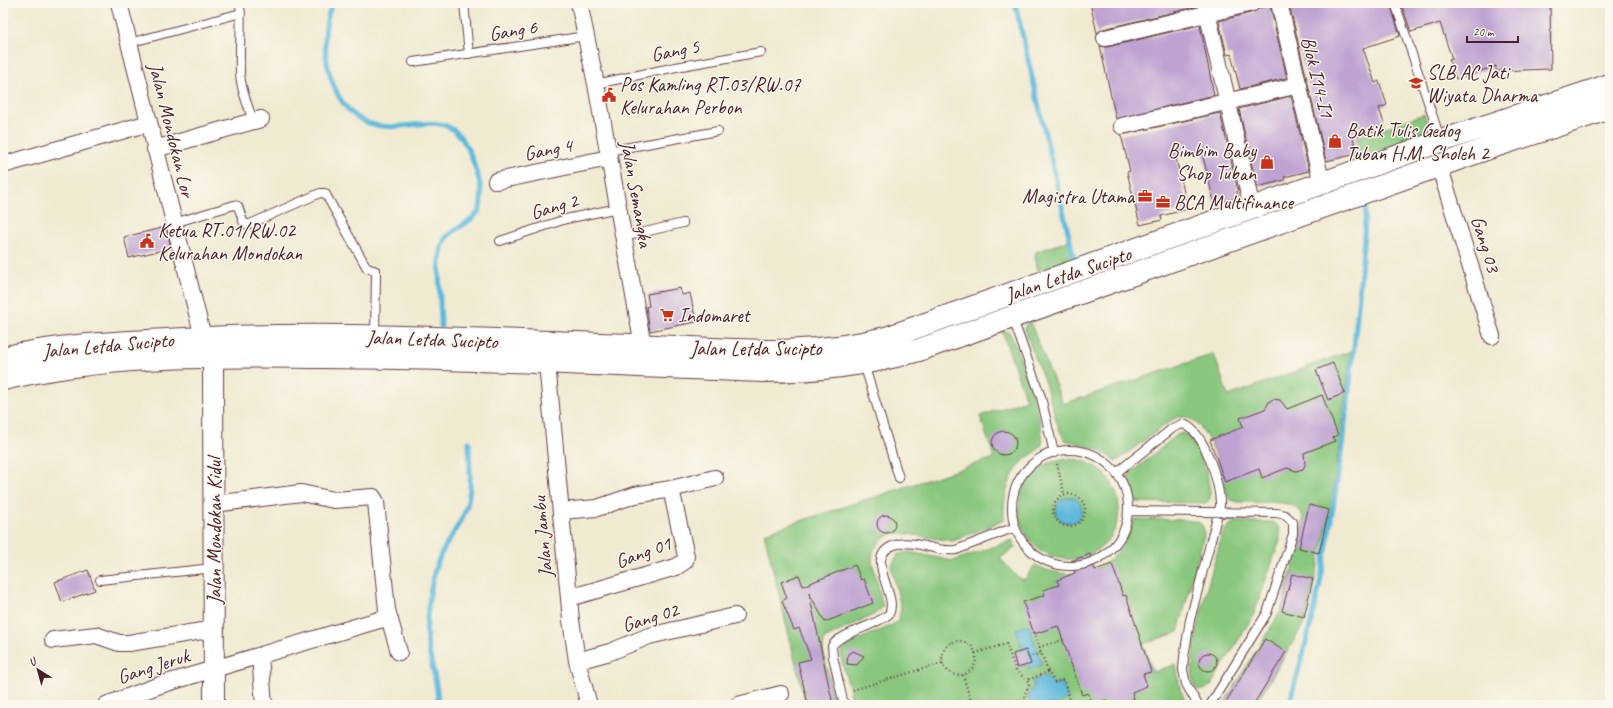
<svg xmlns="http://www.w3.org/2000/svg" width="1613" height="708" viewBox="0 0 1613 708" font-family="Caveat,sans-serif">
  <rect width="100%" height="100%" fill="#fbf7ec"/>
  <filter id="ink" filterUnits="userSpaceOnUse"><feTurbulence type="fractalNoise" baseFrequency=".025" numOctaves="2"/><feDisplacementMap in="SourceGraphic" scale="8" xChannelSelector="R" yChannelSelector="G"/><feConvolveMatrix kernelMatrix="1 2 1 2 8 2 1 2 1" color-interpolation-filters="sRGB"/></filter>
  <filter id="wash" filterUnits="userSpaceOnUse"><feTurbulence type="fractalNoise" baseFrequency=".012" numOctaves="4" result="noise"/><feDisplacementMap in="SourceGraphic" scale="16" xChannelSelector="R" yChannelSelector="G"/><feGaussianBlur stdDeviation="0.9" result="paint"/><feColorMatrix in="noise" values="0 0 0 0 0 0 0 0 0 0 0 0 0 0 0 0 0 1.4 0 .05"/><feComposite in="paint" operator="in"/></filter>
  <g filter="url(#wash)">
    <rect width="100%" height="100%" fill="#f0ead1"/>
    <path fill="#89c77e" stroke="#6a7354" d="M1424,114L1431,134L1361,158L1356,138Z
      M1070,240L1074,258L1038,271L1035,257L1036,252Z
      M1030,322L1063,404L1214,354L1228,396L1351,351L1331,508L1305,622L1255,705H1223L1281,611L1303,526C1308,490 1250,508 1231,500L1228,497C1223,476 1205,405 1175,418L1116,461L1099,450L1065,440L1059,429L1045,383L1025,331V325Z
      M1002,331L1009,332C1017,345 1047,432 1042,444C1039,451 1030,455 1024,460C1008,477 1003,497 1004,520L953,541L901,533L892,534L881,540L873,551L872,561L883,607L873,615L824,639L823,651L835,705H806L764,533L994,458L980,416L1026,400Z
      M1182,433C1198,440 1212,483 1210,499L1206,503H1202L1135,502L1133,489L1127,476L1177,435Z
      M1019 509a50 50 0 1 1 100 0a50 50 0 1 1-100 0Z
      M1134,519C1148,520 1190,518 1200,523C1204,526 1204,530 1204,535L1178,632L1143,644L1153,672L1176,664L1180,689L1187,705H854L842,662L841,653C851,637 884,633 899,620L901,607L891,566L898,554L909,552L953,561L1012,540L1016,547L1000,558L1016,576L1024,580L1035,565C1079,587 1123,566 1134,519Z
      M1236,522H1273C1280,526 1280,533 1280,540L1253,616L1211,685L1204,690H1198C1178,675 1216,558 1223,533L1229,525Z"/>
    <path fill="#5eb9dc" stroke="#546c84" d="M1056 510a13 13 0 1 1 26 0a13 13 0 1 1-26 0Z
      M1029,625L1042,665L1029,669L1016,629Z
      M1046,676L1054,685L1062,682L1068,699L1059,702L1058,705H1030L1029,694L1034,685L1032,681Z"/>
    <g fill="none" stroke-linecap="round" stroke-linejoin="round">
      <path stroke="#5eb9dc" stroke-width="5" d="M333,3C315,37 328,109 368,123C413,139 452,93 475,167C480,181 484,196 479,211C471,223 456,227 446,238C435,251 441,308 441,326
        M1015,3L1074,258
        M438,705C438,680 430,663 427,639C425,618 430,594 434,573C439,551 455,534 464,514C474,492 469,465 469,442
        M1289,705C1302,657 1316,610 1324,561C1345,444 1358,324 1366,205"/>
    </g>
    <g id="blocks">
      <path fill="#bea3d2" d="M1090,3H1194L1195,7L1103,29L1097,33Z
        M1289,3H1390L1400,36L1363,48L1375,83L1379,81L1387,105L1379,108L1385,127L1353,137L1357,154L1326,161Z
        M1401,3H1550L1551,69L1496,71V66L1456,79L1449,60L1452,59L1440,23L1411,32Z
        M1270,6L1287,78L1240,89L1231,54L1227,55L1219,21L1254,12L1260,8Z
        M1200,25L1214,95L1116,119L1100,46L1107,47Z
        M1291,96L1309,171L1284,177L1285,180L1257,187L1239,109Z
        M1220,113L1238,191H1237L1238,198L1214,203L1202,152L1176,158L1188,209L1161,216L1162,220L1140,225L1127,172L1130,171L1121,135Z
        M166,227L171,248L129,258L124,237Z
        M680,288L682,295L690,293L696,322L650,331L646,307L649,306L647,294Z
        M1333,363L1345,393L1328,400L1316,370Z
        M1322,395L1338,435L1333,437L1335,441L1304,453L1305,465L1303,469L1296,471L1287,468L1262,478L1259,469L1225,482L1210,440L1243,427L1240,418L1265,409L1269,402L1273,399L1280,400L1287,409Z
        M992 443a12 12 0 1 1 24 0a12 12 0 1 1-24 0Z
        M1309,505L1329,510L1319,553L1299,548Z
        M877 524a9 9 0 1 1 18 0a9 9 0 1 1-18 0Z
        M1090,554L1095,570L1112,564L1123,596L1126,595L1151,672L1143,674L1147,686L1132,692L1134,699L1116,705H1108L1106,700L1093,705L1088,693L1082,695L1058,626L1034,634L1023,602L1045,595L1043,590L1059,585L1057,580L1075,573L1071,561Z
        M855,565L861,580L864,579L873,603L825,622L809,593L833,705H808L798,662L811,659L799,628L794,630L782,601L787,598L781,582L799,575L803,586Z
        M88,570L95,590L62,602L55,582Z
        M1292,574L1313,579L1304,617L1282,611Z
        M1265,639L1286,652L1253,705H1224Z
        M1026,650L1031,664L1017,668L1013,654Z
        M853,651L864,656L857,665L847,664L848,654Z
        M1199 662a9 9 0 1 1 18 0a9 9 0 1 1-18 0Z"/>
    </g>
  </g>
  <g filter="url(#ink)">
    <use href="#blocks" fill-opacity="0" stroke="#633d44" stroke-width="1"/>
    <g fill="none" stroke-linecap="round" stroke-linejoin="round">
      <defs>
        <path id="service" d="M240,3C242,26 239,48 240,71C240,88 248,105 253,121
          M464,3L469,54
          M1395,3L1441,141
          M129,43L241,13
          M413,62L586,36
          M596,84L676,67L761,52
          M608,151L718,131
          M174,223L234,205L238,206L244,224H250L320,193H325L367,268L376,271L375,336
          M623,237L683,223
          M500,241L566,219L618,208
          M1013,319L1041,397L1054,453
          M864,364L899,478
          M1012 508a58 58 0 1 1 116 0a58 58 0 1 1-116 0Z
          M1116,473L1173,428L1182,424C1204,428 1221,486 1220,506L1190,620L1184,657L1183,670L1186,684L1198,705
          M1128,511L1277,513L1285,515L1293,522V534L1267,613L1210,705
          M100,580L213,568
          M844,705L833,657L832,646C840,633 876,626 889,614C900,594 859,554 898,544C918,540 937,553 956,550L1015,527"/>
        <path id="minor" d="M119,3L203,337
          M579,3L596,84L643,346
          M1205,3L1252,208
          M1279,3L1322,184
          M1105,38L1252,3
          M1122,126L1299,85
          M155,149L261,119
          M3,165L149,123
          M1439,165L1492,336
          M496,181L609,158
          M547,363L571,620L577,661L589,705
          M214,504L301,493L334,500L373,497L376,502L387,610L399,652
          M561,511L597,508L635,495L671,489L715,478
          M569,598L676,567L685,561L686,556L671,489
          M53,640L96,635L119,643H129L214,629
          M260,656L264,705
          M577,661L610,652L649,636L735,616
          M106,705L160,685L389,617
          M738,705L781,694"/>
        <path id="tertiary" d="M213,357L214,705"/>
        <path id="secondary" d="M3,358C57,345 112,343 166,340C322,330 478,340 633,345C720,348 800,360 886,338L1441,141L1610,85
          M3,379C107,354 216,356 322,357C469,358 615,365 762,371C816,371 867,365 919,350L1489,148L1610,108"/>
      </defs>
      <use href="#service" stroke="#633d44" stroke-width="10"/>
      <use href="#minor" stroke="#633d44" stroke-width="18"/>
      <use href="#tertiary" stroke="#633d44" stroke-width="22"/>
      <use href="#secondary" stroke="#633d44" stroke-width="24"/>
      <path stroke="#633d44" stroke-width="2.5" stroke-dasharray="1 3" stroke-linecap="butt" d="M1057,464L1064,494
        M1053 510a16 16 0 1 1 32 0a16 16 0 1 1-32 0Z
        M1034,632L1048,672
        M942 658a17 17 0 1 1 34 0a17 17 0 1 1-34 0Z
        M1039,647L1063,640
        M975,653L1006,644L1016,671L1027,680
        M1028,657L1041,653
        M963,675L972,705
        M853,690L942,663
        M1125,702L1126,705
        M1026,705L1025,694L1029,685L1027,680L1048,672L1055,682L1062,680L1065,682L1070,700L1062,705"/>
      <use href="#service" stroke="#fff" stroke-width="8"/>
      <use href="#minor" stroke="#fff" stroke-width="16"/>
      <use href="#tertiary" stroke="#fff" stroke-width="20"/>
      <use href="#secondary" stroke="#fff" stroke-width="22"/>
    </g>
  </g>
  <defs>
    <symbol id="school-bare" viewBox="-9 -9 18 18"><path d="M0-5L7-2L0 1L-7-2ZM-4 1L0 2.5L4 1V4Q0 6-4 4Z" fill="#c8321e" stroke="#fbf7ec" stroke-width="2.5" paint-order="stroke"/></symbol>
    <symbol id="civic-bare" viewBox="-9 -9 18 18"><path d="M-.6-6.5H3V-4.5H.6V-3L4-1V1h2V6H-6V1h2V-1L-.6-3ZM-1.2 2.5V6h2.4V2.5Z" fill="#c8321e" stroke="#fbf7ec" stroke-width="2.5" paint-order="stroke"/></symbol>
    <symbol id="shop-bare" viewBox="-9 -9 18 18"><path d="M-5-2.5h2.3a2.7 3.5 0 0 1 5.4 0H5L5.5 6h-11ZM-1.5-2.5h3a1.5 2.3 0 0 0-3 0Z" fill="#c8321e" stroke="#fbf7ec" stroke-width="2.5" paint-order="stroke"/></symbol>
    <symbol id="office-bare" viewBox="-9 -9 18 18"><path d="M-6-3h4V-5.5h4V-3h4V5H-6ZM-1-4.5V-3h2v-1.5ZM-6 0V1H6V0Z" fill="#c8321e" stroke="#fbf7ec" stroke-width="2.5" paint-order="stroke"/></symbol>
    <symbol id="supermarket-bare" viewBox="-9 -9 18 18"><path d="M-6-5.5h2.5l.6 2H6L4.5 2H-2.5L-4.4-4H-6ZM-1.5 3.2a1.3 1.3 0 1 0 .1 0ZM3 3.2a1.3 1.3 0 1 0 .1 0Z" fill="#c8321e" stroke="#fbf7ec" stroke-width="2.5" paint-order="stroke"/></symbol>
  </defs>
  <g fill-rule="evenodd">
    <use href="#school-bare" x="1406" y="73" width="20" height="20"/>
    <use href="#civic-bare" x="599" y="85" width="20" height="20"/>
    <use href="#shop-bare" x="1325" y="131" width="20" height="20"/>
    <use href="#shop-bare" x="1257" y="152" width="20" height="20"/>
    <use href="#office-bare" x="1135" y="186" width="20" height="20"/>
    <use href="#office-bare" x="1153" y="192" width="20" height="20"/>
    <use href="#civic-bare" x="137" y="231" width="20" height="20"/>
    <use href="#supermarket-bare" x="657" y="305" width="20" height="20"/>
  </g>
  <g text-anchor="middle" stroke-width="3" stroke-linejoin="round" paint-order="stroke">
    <g font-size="20" fill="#4a1f2b" stroke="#fbf7ec">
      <text transform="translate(513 30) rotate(-9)" y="7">Gang 6</text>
      <text transform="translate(675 50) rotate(-11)" y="7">Gang 5</text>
      <text transform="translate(1318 77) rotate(76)" y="7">Blok I14-I1</text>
      <text transform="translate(172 130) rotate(76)" y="7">Jalan Mondokan Lor</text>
      <text transform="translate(548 149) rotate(-11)" y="7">Gang 4</text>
      <text transform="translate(637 194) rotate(80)" y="7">Jalan Semangka</text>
      <text transform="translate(554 206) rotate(-16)" y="7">Gang 2</text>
      <text transform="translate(1486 244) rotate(73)" y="7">Gang 03</text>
      <text transform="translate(1068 274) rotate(-19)" y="7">Jalan Letda Sucipto</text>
      <text transform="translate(432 339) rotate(2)" y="7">Jalan Letda Sucipto</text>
      <text transform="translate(108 345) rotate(-5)" y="7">Jalan Letda Sucipto</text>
      <text x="756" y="355">Jalan Letda Sucipto</text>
      <text transform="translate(214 531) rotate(-90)" y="7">Jalan Mondokan Kidul</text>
      <text transform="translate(542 537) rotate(-95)" y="7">Jalan Jambu</text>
      <text transform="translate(643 552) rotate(-20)" y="7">Gang 01</text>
      <text transform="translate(650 617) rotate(-17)" y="7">Gang 02</text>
      <text transform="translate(153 666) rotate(-18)" y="7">Gang Jeruk</text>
    </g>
    <g font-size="20" fill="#4a1f2b" stroke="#fbf7ec" text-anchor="start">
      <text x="1427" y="79">SLB AC Jati<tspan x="1427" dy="23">Wiyata Dharma</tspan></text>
      <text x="620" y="91">Pos Kamling RT.03/RW.07<tspan x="620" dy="23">Kelurahan Perbon</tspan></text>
      <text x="1346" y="137">Batik Tulis Gedog<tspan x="1346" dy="23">Tuban H.M. Sholeh 2</tspan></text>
      <text x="1256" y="157" text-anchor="end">Bimbim Baby<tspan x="1256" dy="23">Shop Tuban</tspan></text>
      <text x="1134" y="203" text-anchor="end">Magistra Utama</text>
      <text x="1174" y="209">BCA Multifinance</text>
      <text x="158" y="237">Ketua RT.01/RW.02<tspan x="158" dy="23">Kelurahan Mondokan</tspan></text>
      <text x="678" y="322">Indomaret</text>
    </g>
  </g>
  <rect width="1613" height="708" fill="none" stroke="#fbf7ec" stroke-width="16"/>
  <g transform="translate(38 670) rotate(323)" stroke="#fbf7ec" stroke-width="3" paint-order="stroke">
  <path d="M0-3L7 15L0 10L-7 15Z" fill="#4a1f2b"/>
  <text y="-6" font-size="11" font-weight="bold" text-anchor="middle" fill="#4a1f2b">U</text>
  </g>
  <path d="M1467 36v6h51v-6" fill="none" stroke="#4a1f2b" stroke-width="2"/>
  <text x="1473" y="36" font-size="12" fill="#4a1f2b" stroke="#fbf7ec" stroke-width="3" paint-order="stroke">20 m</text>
</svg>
